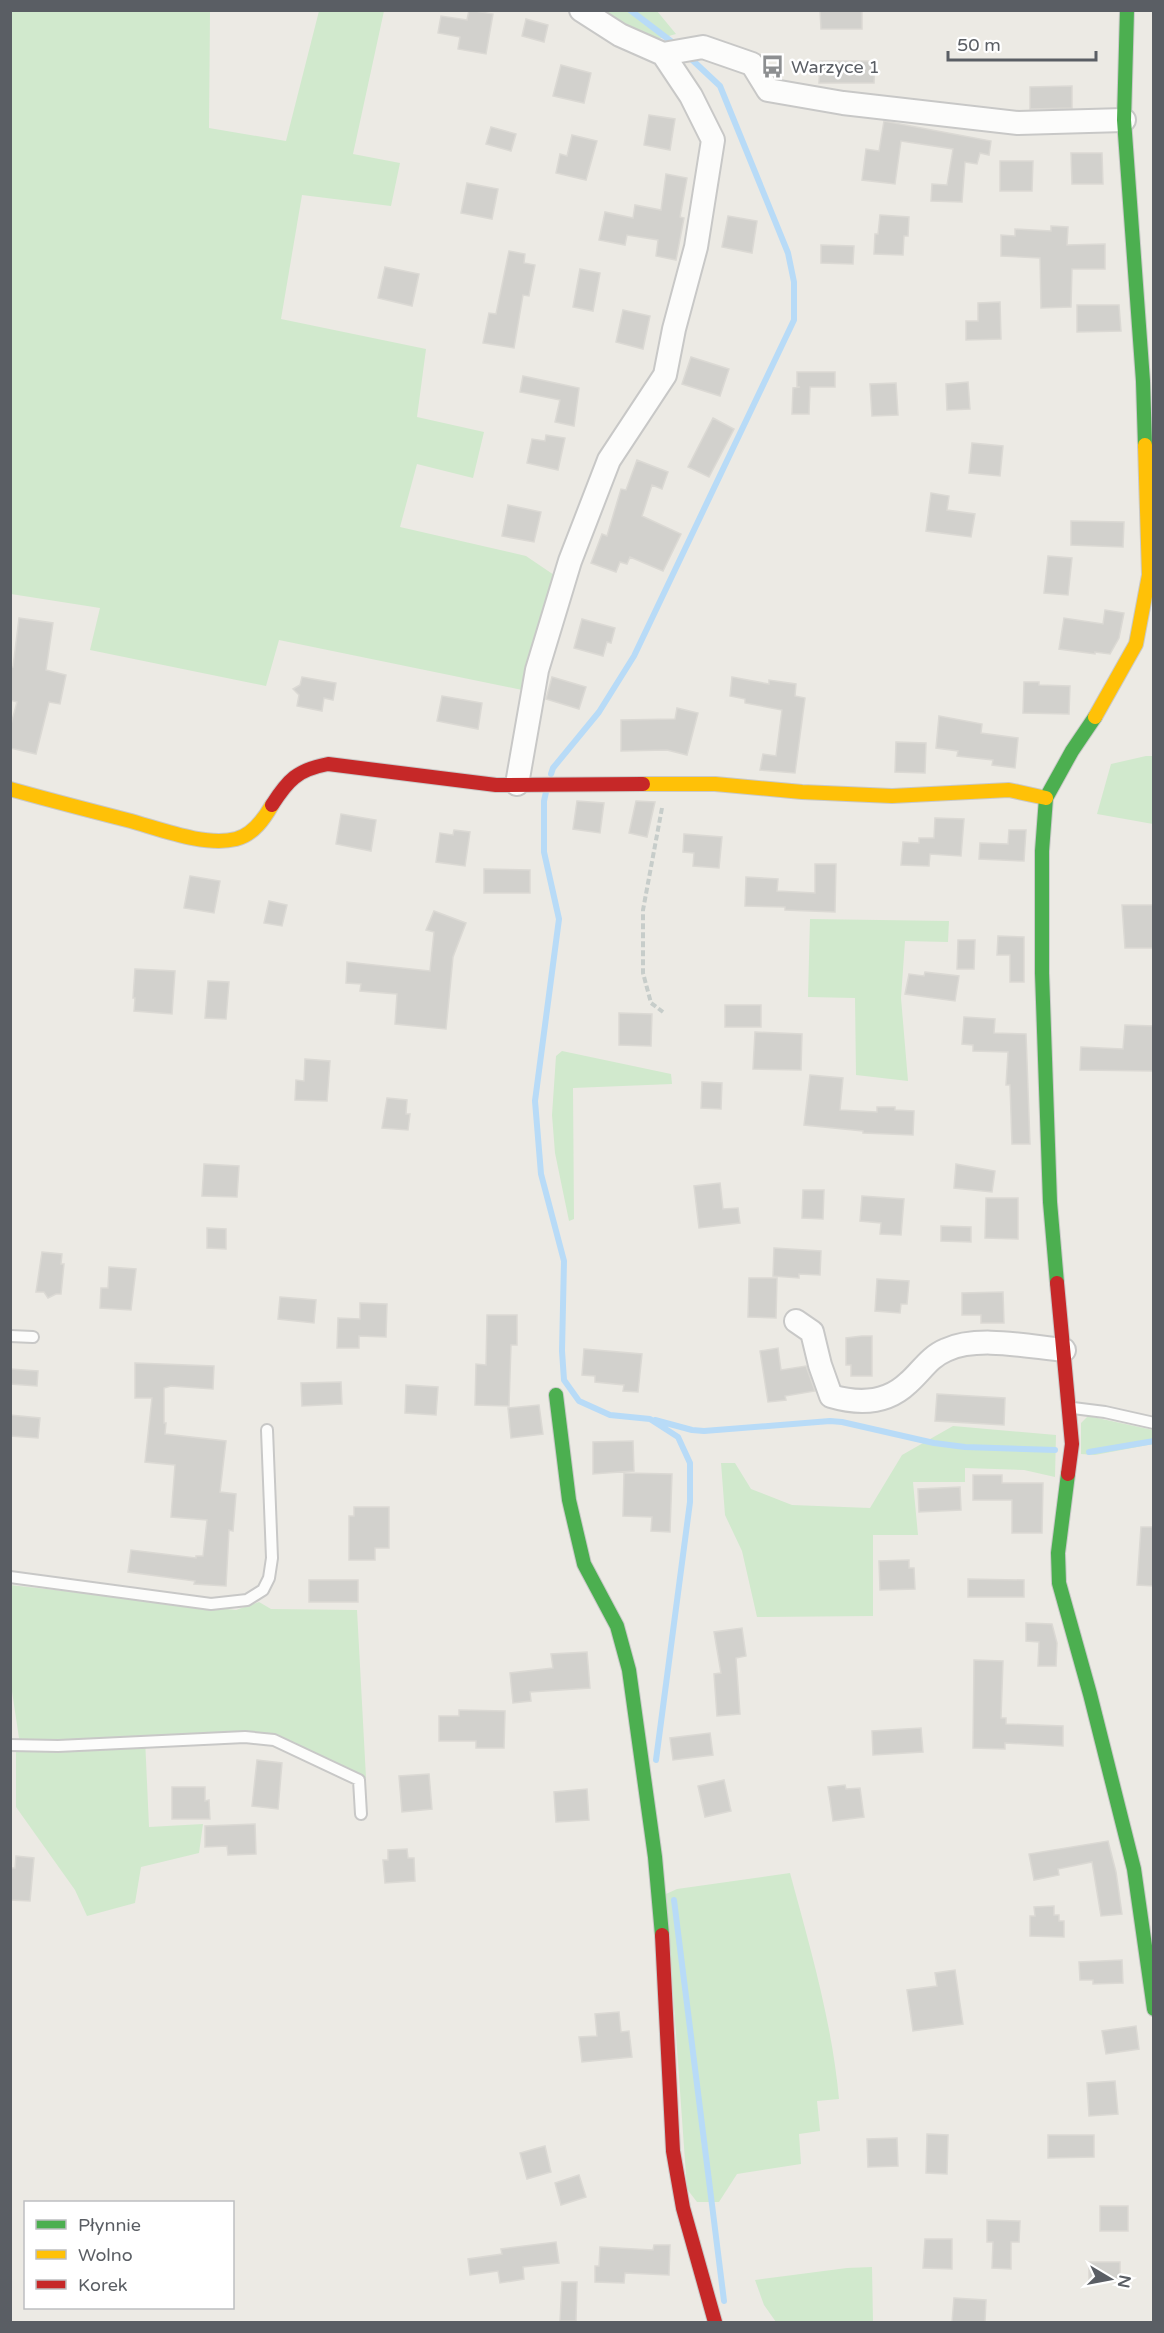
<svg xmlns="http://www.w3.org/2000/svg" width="1164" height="2333" viewBox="0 0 1164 2333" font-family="'Varela Round',sans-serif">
  <rect width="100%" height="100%" fill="#eceae4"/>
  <path fill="#d1e9cd" d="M10,11H210L209,128L286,141L319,11H384L353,154L400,163L391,206L302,195L281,319L426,349L417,417L484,432L473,478L417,464L400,527L526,556L554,575L527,691L279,640L266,686L90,650L100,608L11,594Z
    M597,11H657L676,34L658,39L643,36Z
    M1146,756H1153V824L1097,814L1111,764Z
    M810,919L949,921L948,942L905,941L901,998L908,1081L856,1075L855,998L808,997Z
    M562,1051L671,1074L672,1084L573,1088L574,1219L569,1221L555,1153L552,1115L556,1056Z
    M1088,1416L1153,1430V1444L1095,1455L1081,1454V1423Z
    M953,1426L1056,1435L1055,1477L1024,1470L965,1468V1482H913L918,1535H873V1616L757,1617L742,1551L725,1515L721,1463H735L751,1489L792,1505L870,1508L902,1455Z
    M10,1585L236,1610L259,1602L271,1609L357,1610L366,1778L282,1737L256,1734L145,1738L149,1827L203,1824L199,1853L141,1867L135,1903L87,1916L75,1890L16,1807V1752L19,1738L10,1678Z
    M790,1873C810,1947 832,2022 839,2099L817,2101L820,2131L799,2134L801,2164L737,2174L719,2202H697L687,2189L666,1894L677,1889Z
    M872,2267L873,2322H776L764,2305L755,2280L847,2268Z"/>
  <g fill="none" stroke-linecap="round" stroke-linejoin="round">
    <path stroke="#b8dbf7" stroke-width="6" d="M630,10L676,45
      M551,774L553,768L599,712L634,656L794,320V282L788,253L720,86L688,56
      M546,792L544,801V852L559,919L535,1101L541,1174L564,1261L562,1351L564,1380L579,1401L610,1415L650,1419L678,1437L690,1463V1502L656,1760
      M655,1420L692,1430L704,1431L830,1421L842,1422L934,1443L965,1447L1055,1450
      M1089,1452L1154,1441
      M674,1900L724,2301"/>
  </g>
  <path fill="#d2d1cd" stroke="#dbd9d4" stroke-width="1.5" d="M469,10L493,14L486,54L458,49L460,37L438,33L441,16L467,20Z
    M820,10H862V29H821Z
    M526,19L548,25L544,42L522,36Z
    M820,61H875L874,83H819Z
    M561,65L591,73L584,103L553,96Z
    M1072,86V108L1030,109V87Z
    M649,115L675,119L670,150L644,145Z
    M884,121L991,141L989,155L980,153L977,164L965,162L962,202L931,201L932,184L947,185L953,149L901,141L895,184L862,180L866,149L879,151Z
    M491,127L516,134L511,151L486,144Z
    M572,135L597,141L586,180L556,173L560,154L567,156Z
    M1071,153H1102L1103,184H1072Z
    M1000,161H1033L1032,191H1000Z
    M666,174L687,178L680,217L684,218L676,260L656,256L658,240L627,235L625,245L599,240L605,212L633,218L635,205L661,210Z
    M467,183L498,189L492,219L461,213Z
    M880,215L909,217L908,236H904L903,255L874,254L875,234H878Z
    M728,216L757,221L752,253L722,247Z
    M1051,226L1068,227L1067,245L1105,244V269H1072L1071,307L1041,308L1040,258L1001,256V235L1015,236V229L1051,231Z
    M821,245L854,246L853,264L821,263Z
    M509,251L525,254L524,263L535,265L529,296L523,295L514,348L483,343L489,313L496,314Z
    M385,267L419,274L412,306L378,298Z
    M580,269L600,273L593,311L573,307Z
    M1000,302L1001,339L966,340V321H978V303Z
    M1077,305H1119L1121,331L1077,332Z
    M623,310L650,316L643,349L616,342Z
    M691,357L729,369L720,396L682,384Z
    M797,372H835V387H810L809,414H792L793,388L800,387H797Z
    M523,376L579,388L574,426L555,422L560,400L520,392Z
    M968,382L970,409L947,410L946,384Z
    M896,383L898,415L872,416L870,384Z
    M713,418L734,429L709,477L688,467Z
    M546,435L565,438L558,470L527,463L532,439L545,441Z
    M972,443L1003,446L1000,476L969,473Z
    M637,460L668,472L662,489L652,485L642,516L681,534L663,571L630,557L627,564L620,562L616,572L591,563L602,534L607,536L621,489L626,490Z
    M931,493L949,496L947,510L975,514L971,537L926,531Z
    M508,505L541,512L534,542L502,536Z
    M1071,521L1124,522L1123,547L1071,545Z
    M1048,556L1072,558L1068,595L1044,593Z
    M1105,610L1124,613L1119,638L1110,654L1095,652V654L1059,649L1064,618L1103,624Z
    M19,618L53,623L46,670L66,675L60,704L49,702L36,754L10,748V728L17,702L10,700V667H13Z
    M582,619L615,628L611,643L607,642L603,656L574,648Z
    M302,677L336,683L333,700L324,698L322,711L297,706L299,695L293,689L300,685Z
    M552,677L586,687L579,709L546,699Z
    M732,677L769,684V680L796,684L795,696L805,698L795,773L760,770L763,754L776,756L782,710L745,703V699L730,696Z
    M1024,682H1039V685L1070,686L1069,714L1023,713Z
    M442,696L482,703L478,729L437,721Z
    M677,708L698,713L687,755L667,750L621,751V720L675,719Z
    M939,716L982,724L981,733L1018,738L1015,768L992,765L993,760L957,756L958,751L936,748Z
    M896,742L926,743L925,773L895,772Z
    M577,801L604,803L600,833L573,829Z
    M636,801L655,802L647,837L629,833Z
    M341,814L376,820L371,851L336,844Z
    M935,818L964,819L961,856L930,854L929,866L901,865L903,842L919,843V838H934Z
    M454,830L470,832L465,866L436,862L440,833L453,835Z
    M1009,830H1026L1024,861L979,859L980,843L1008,844Z
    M684,834L722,837L719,868L693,866L694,853L683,852Z
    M815,864H836L835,912L785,910V907L745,906L746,877L778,879L777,891L815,893Z
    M484,869L530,870V893H484Z
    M190,876L220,881L214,913L184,908Z
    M269,901L287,905L282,926L264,923Z
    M1122,905H1154V948H1125Z
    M434,911L466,923L453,957L446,1029L395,1024L397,994L360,991L361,984L346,983L347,962L430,971L434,932L426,930Z
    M998,936L1024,937V982H1010V955H997Z
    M958,940H975L974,969H957Z
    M135,969L175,971L172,1014L134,1011L135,998H133Z
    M925,972L959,976L955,1001L905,994L909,974L924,976Z
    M208,981L229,982L226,1019L205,1018Z
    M725,1005H761V1027H725Z
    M619,1013L652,1014L651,1046L619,1045Z
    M964,1017L995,1019L994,1033L1026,1034L1030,1144H1012L1010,1085H1006L1008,1052L973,1051V1045L962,1044Z
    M1125,1025L1154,1026V1071L1080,1070L1081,1047L1123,1049Z
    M755,1032L802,1034L801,1070L753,1069Z
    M305,1059L330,1061L327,1101L295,1100L296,1080L304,1081Z
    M810,1075L843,1078L840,1110L877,1112V1107H895V1110L914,1111L913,1135L863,1133V1131L804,1125Z
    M702,1082L722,1083L721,1109L701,1108Z
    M387,1098L407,1100L406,1114H410L408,1130L382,1128Z
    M204,1164L239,1166L237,1197L202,1196Z
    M956,1164L995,1171L992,1192L954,1188Z
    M720,1183L723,1209L738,1208L740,1223L699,1228L694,1186Z
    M803,1190H824L823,1219L802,1218Z
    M862,1196L904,1199L901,1235L880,1234L881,1223L860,1221Z
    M986,1198H1018V1239L985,1238Z
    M941,1226L971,1227V1242L941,1241Z
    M207,1228L226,1229V1249L207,1248Z
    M774,1248L821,1251L820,1275L799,1274V1278L773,1276Z
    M42,1252L62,1254L61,1264H64L61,1294H56L48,1298L44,1292H36Z
    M109,1267L136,1269L131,1310L100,1308L101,1288H108Z
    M749,1278H777L776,1318L748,1317Z
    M877,1279L909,1281L907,1304H901L900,1313L875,1311Z
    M1003,1292L1004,1323H981V1315H962V1293Z
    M280,1297L316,1300L314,1323L278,1319Z
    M360,1303L387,1304L386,1337L359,1336V1348H337L338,1318L360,1319Z
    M487,1315H517V1345H511L509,1406L475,1405L476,1364L486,1365Z
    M862,1336H872V1376H851V1365H846V1338Z
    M778,1348L781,1370L806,1366L815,1391L785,1396L786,1400L768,1402L760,1351Z
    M584,1349L642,1354L638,1392L623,1391L624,1385L595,1382V1376L582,1375Z
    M135,1363L214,1366L213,1389L171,1386L164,1388V1423H166L165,1434L226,1441L220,1492L236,1494L233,1531L229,1530L226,1586L194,1584L195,1581L128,1572L131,1550L196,1558V1556H203L207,1520L171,1517L175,1465L145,1462L152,1398H135Z
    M10,1369L38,1371L37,1386L10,1384Z
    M341,1382L342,1404L302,1406L301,1383Z
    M406,1385L438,1387L436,1415L405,1413Z
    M937,1394L1005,1398L1004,1425L935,1421Z
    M539,1405L543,1434L511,1438L508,1408Z
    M10,1415L40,1418L38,1438L10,1436Z
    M633,1441L634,1471L593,1474V1442Z
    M624,1473L672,1474L670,1532L651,1531L652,1517L623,1516Z
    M973,1475H1002V1483H1043L1042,1533H1012V1500H973Z
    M960,1487L961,1510L919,1512L918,1489Z
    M354,1507H389V1548H375V1560H349V1516H354Z
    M1141,1527H1154V1586L1137,1585Z
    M909,1560V1568H914L915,1589L880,1590L879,1561Z
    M968,1579L1024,1580V1597H968Z
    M309,1580H358V1602H309Z
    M1026,1623L1052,1624L1057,1643L1056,1666H1038L1039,1642L1026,1641Z
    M742,1628L746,1656L736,1658L740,1714L717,1716L714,1674L721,1673L714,1632Z
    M587,1652L590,1688L530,1692L531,1701L513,1703L510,1673L553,1668L551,1654Z
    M974,1660L1003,1661L1001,1718H1006V1724L1063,1726V1746L1005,1743V1749L973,1748Z
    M459,1710L505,1711L504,1748H476V1741H439V1716H459Z
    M921,1728L923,1752L873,1755L872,1731Z
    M710,1733L713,1755L673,1760L670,1738Z
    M257,1760L282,1763L278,1809L252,1806Z
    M429,1774L432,1809L402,1812L399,1776Z
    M724,1780L731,1811L705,1817L698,1786Z
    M845,1785L846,1789L860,1788L864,1817L833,1821L828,1787Z
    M172,1787H205V1801L209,1800L210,1819H172Z
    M587,1789L589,1820L556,1822L554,1792Z
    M255,1824L256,1854L228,1855L227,1846L205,1847V1826Z
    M1108,1841L1116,1872L1122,1914L1101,1916L1092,1862L1058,1869L1059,1875L1034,1880L1029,1854Z
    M407,1849L408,1858H414L415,1881L385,1883L383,1860H388V1850Z
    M16,1856L34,1858L30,1901L10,1900V1868H15Z
    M1054,1906V1915H1059V1921H1064V1937L1030,1936V1916H1035L1034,1907Z
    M1122,1960L1123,1983L1093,1984V1980H1080L1079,1962Z
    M955,1970L963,2024L913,2031L907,1990L937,1986L935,1973Z
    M619,2012L621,2032L629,2031L632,2057L582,2062L579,2037L597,2036L595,2014Z
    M1136,2026L1139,2049L1106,2054L1102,2031Z
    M1115,2081L1118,2114L1089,2116L1087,2083Z
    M927,2134L948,2135L947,2174L926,2173Z
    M1048,2135H1094V2157L1048,2158Z
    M897,2138L898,2166L868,2167L867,2139Z
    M545,2146L551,2172L527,2179L520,2153Z
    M579,2175L586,2197L561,2205L555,2183Z
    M1100,2206H1128V2231H1100Z
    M987,2220L1020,2221L1019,2242H1011V2269L992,2268L993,2242H987Z
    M925,2239H952V2269L923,2268Z
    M556,2242L559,2263L523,2267L524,2279L500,2283L498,2271L470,2275L468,2259L502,2254L501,2249Z
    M654,2245H670L669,2275L625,2273L624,2283L595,2282V2266H599L600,2247L653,2250Z
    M1089,2262H1120V2282H1089Z
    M562,2282H577L576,2321H560Z
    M954,2298L986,2300L985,2322H952Z"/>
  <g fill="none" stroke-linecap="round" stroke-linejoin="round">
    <defs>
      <path id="lane" d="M10,1336L33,1337
        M1073,1408L1105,1412L1154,1423
        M10,1577L211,1604L247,1600L263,1590L269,1578L272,1558L267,1430
        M10,1745L58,1746L245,1737L274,1740L359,1780L361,1814"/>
      <path id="street" d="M581,10L620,35L663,54L703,47L752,64L768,90L843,103L1018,123L1124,120
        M517,784L537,670L570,561L609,460L665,375L674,329L696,247L713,140L691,96L663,54
        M796,1321L812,1332L820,1365L831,1396C858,1404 886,1404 908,1383C921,1372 929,1357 946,1350C978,1335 1030,1347 1064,1350"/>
      <path id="fast" d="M1127,10L1124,120L1143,381L1145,445
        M1057,1283L1050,1202L1042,973V851L1046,798L1072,751L1095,717
        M556,1395L569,1500L584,1564L617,1626L629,1670L655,1857L662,1935
        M1068,1474L1058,1553L1059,1583L1090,1694L1134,1869L1154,2009"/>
      <path id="slow" d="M1095,717L1136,644L1149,575L1145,445
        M643,784H715L802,792L892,796L1009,790L1046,798
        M10,789C49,800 88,810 127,820C158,828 204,847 236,839C253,835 264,819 272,805"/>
      <path id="jam" d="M272,805C288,780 297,770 328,764L496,785L643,784
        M1057,1283L1072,1444L1068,1474
        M662,1935L673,2151L683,2208L715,2322"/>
    </defs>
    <use href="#lane" stroke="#c8c8c7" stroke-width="14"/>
    <use href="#street" stroke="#c8c8c7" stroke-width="26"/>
    <use href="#fast" stroke="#c9c9c8" stroke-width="16"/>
    <use href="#slow" stroke="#c9c9c8" stroke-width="16"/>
    <use href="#jam" stroke="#c9c9c8" stroke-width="16"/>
    <path stroke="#c7cdca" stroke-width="4" stroke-dasharray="6 3" stroke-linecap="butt" d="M662,808L643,910V973L651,1003L663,1012"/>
    <use href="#lane" stroke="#fcfcfb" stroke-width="10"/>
    <use href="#street" stroke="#fcfcfb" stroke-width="22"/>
    <use href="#fast" stroke="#4caf50" stroke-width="14"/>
    <use href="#slow" stroke="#ffc107" stroke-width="14"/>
    <use href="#jam" stroke="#c62828" stroke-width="14"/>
  </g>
  <defs>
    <symbol id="bus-bare" viewBox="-9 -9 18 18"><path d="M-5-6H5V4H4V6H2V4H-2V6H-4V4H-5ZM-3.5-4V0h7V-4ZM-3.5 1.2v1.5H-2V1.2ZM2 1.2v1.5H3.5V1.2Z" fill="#8d8f91" stroke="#fff" stroke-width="2.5" paint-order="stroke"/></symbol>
  </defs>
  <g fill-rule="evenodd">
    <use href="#bus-bare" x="756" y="50" width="33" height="33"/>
  </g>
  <g text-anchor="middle" stroke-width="5" stroke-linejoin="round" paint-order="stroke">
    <g font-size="18" fill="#5a5e64" stroke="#fff" text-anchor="start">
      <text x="791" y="73">Warzyce 1</text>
    </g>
  </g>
  <rect width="1164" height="2333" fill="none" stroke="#5a5e64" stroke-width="24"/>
  <rect x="24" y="2201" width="210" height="108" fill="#ffffff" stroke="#bdbfc1" stroke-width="1.5"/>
  <rect x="36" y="2220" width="30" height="9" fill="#4caf50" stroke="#bdbfc1" stroke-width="1.5"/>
  <text x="78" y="2231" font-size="18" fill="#5a5e64">Płynnie</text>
  <rect x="36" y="2250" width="30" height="9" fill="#ffc107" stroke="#bdbfc1" stroke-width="1.5"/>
  <text x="78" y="2261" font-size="18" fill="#5a5e64">Wolno</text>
  <rect x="36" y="2280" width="30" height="9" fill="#c62828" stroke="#bdbfc1" stroke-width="1.5"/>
  <text x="78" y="2291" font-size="18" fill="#5a5e64">Korek</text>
  <g transform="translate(1110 2279) rotate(100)" stroke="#ffffff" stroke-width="4.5" paint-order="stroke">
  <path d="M0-4.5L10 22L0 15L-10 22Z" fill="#5a5e64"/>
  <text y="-9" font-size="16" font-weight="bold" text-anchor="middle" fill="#5a5e64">N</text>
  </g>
  <path d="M948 51v9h148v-9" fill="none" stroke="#5a5e64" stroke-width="3"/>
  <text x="957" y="51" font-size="18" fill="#5a5e64" stroke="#ffffff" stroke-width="4.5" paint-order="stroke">50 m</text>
</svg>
